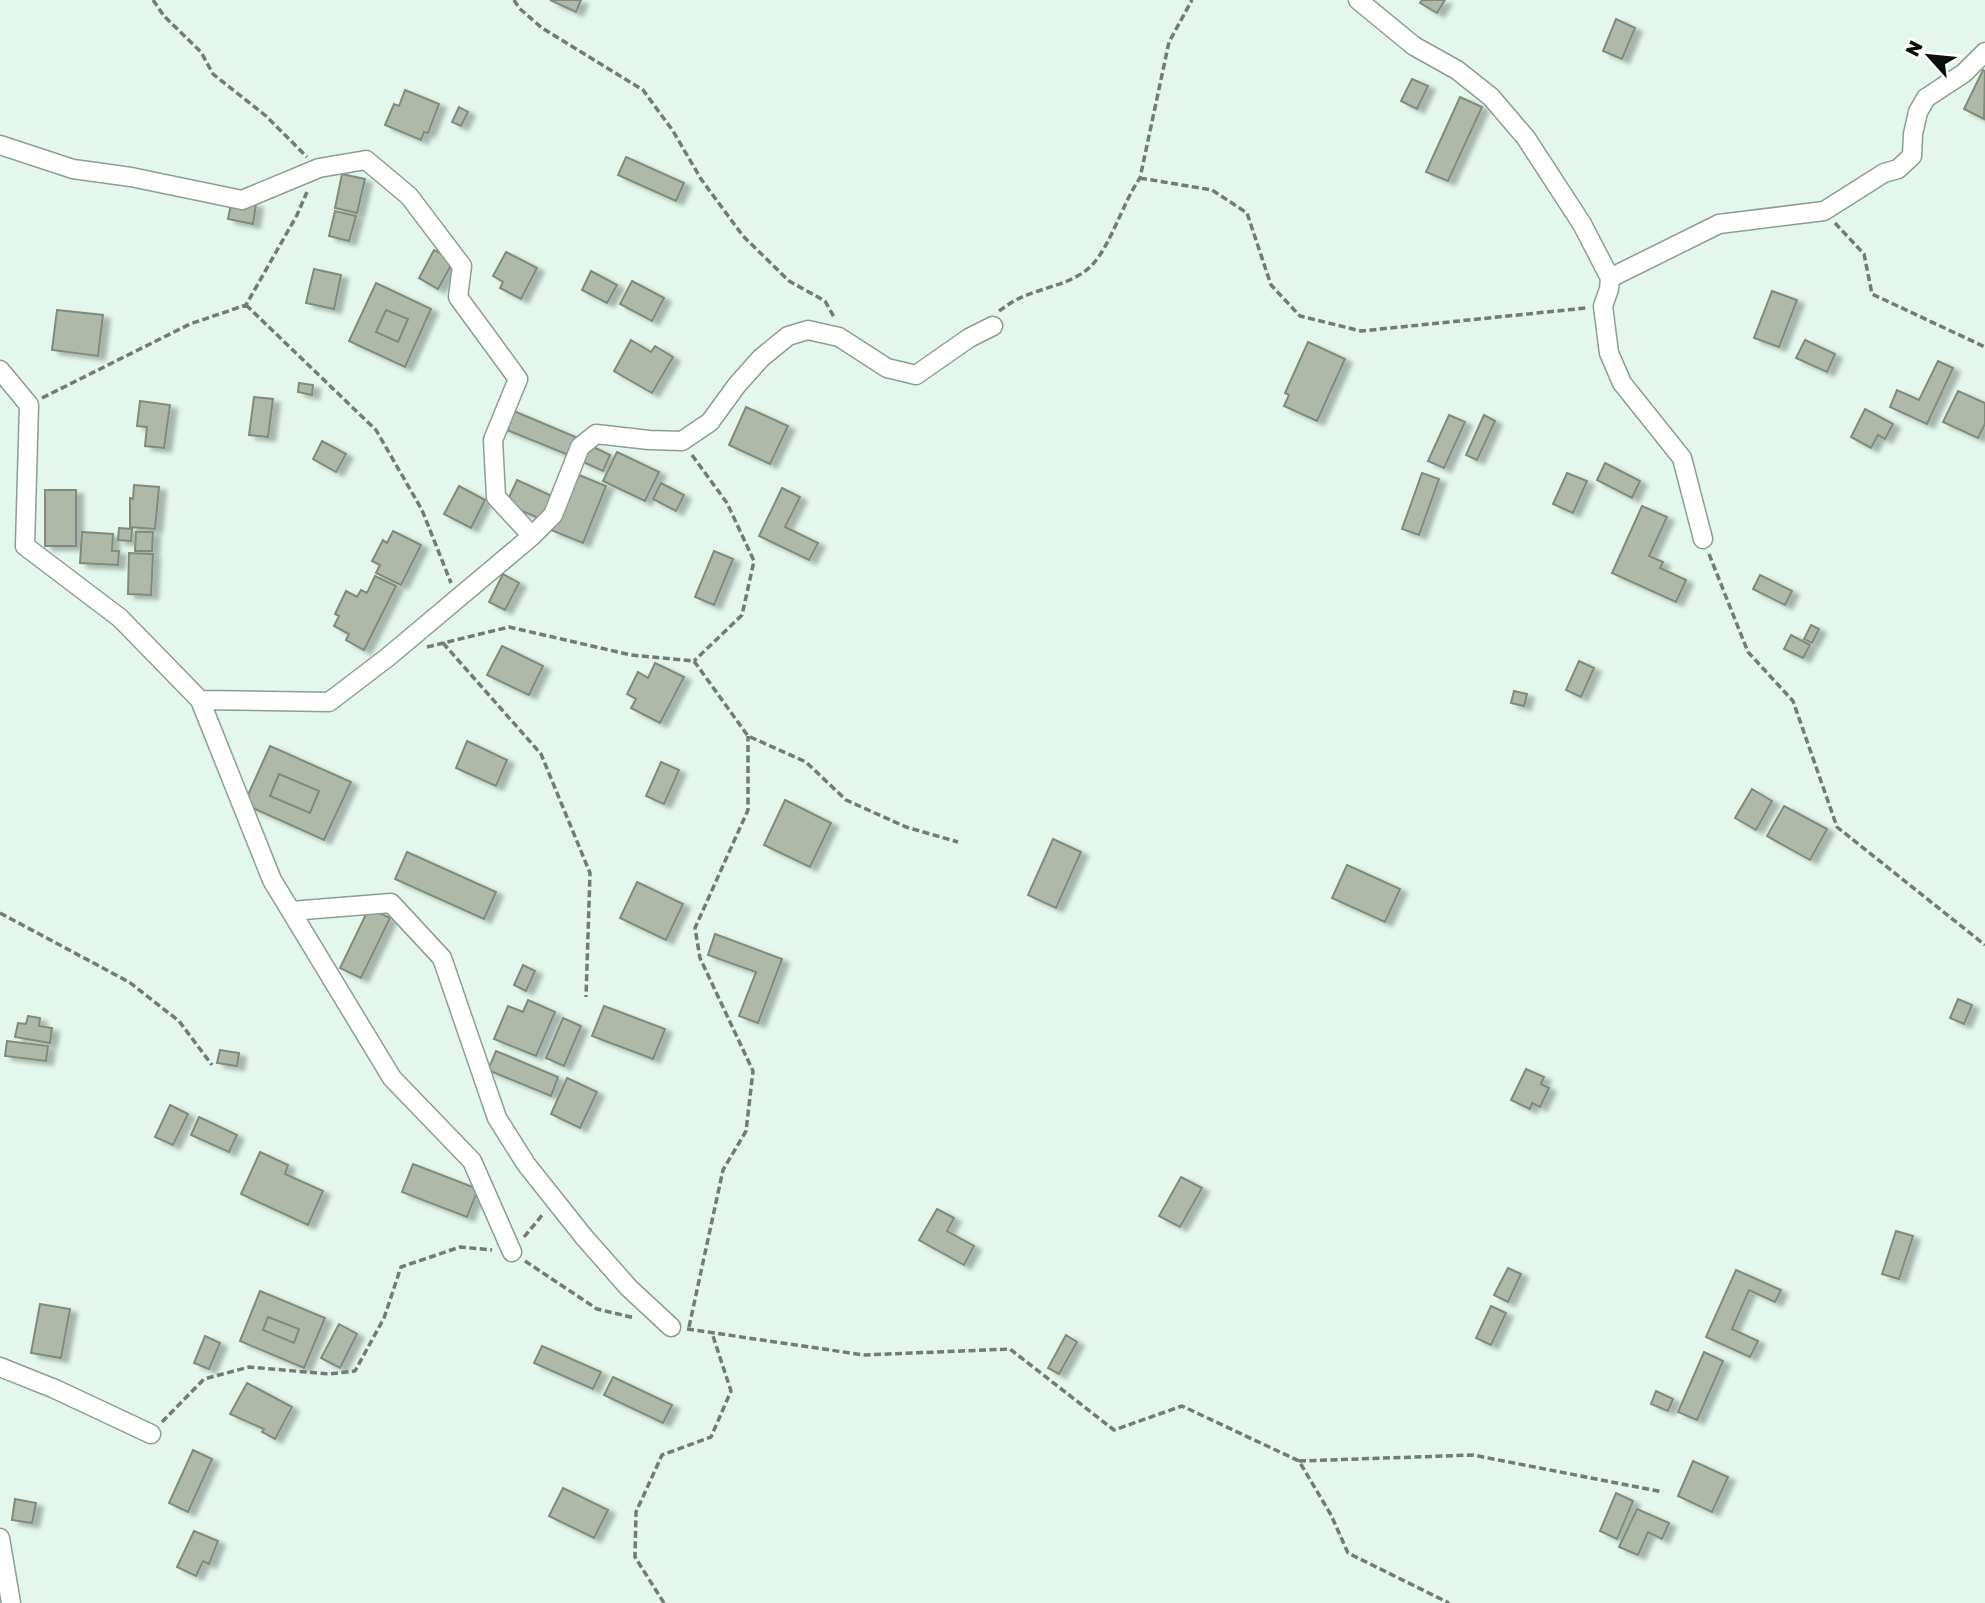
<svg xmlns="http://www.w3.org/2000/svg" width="1985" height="1603" viewBox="0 0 1985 1603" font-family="'Golos Text',sans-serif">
  <defs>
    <filter id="shadow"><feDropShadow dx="7" dy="4" stdDeviation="2" flood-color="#0004"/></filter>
  </defs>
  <rect width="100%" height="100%" fill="#e3f7ec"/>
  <path fill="#aeb9a9" stroke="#808b7b" stroke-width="2" fill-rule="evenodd" filter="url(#shadow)" d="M550,0H581L576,12Z
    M1422,0H1445L1437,13L1420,3Z
    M1616,19L1635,28L1622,59L1603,51Z
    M1983,70L1985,71L1984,119L1964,109Z
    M1412,79L1428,86L1417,109L1401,101Z
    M405,90L439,104L428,133L424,132L421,140L385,125L394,104L399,106Z
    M1460,97L1482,107L1448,181L1426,172Z
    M459,107L468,112L461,126L452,122Z
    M626,157L684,183L676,201L618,175Z
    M342,174L365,179L357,213L335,208Z
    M232,199L256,204L253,224L228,219Z
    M335,211L356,216L349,241L329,236Z
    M434,250L454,260L438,289L419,278Z
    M506,252L537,268L521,299L500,288L503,282L493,276Z
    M314,269L341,275L334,309L306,303Z
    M591,271L617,285L607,303L582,290Z
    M632,281L664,298L652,321L620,304Z
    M376,283L431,309L405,367L349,341ZM386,310L408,319L398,342L376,332Z
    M1772,291L1797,300L1779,347L1754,338Z
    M57,310L103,315L98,356L52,350Z
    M386,310L408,319L398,342L376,332Z
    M631,340L651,352L655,346L673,357L652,393L614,371Z
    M1805,340L1835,354L1827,372L1796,358Z
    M1308,342L1345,359L1317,421L1284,406L1289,395L1285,393Z
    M1938,361L1953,368L1927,424L1890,407L1897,390L1919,400Z
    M299,383L313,385L312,395L298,392Z
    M1958,391L1985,403V424L1978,438L1943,422Z
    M254,397L273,399L268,437L249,435Z
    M140,401L170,405L164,448L145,446L147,427L137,426Z
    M746,407L788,426L770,464L729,445Z
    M509,409L578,438L571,456L502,428Z
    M1865,409L1893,424L1885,439L1878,435L1871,448L1851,437Z
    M1449,415L1465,422L1444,468L1428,461Z
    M1484,415L1495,421L1477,460L1466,455Z
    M322,441L346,454L336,472L313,459Z
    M587,444L610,455L603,471L579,460Z
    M617,452L659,472L645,501L603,481Z
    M1605,463L1640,481L1632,498L1597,480Z
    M574,473L606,486L583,543L551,530Z
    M1422,473L1439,479L1419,535L1402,529Z
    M1567,473L1587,481L1573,513L1553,504Z
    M517,480L554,497L543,520L506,504Z
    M661,483L684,495L676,511L653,499Z
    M134,485L159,487L155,529L130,527V498L133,499Z
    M459,486L485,500L471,528L444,514Z
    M782,488L800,497L785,527L818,543L809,560L759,536Z
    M45,490H76V546H45Z
    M1642,506L1667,517L1649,556L1663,562L1660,568L1686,580L1676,602L1612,573Z
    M119,528L132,529L131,541L118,540Z
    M393,531L421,545L401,585L376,573L380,565L372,561L383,540L387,543Z
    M82,532L113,534L112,551H119L118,565L80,563Z
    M136,532H153L152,551H135Z
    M714,551L733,559L714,605L695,597Z
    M129,553L153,554L151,595L128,594Z
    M503,574L519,583L505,610L489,602Z
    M1760,575L1792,591L1785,605L1753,589Z
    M375,576L396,586L364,650L346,640L349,634L334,626L339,616L335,614L346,591L357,597L361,590L367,593Z
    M1811,625L1819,629L1812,643L1804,639Z
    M1791,635L1810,645L1803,658L1784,649Z
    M502,646L543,666L529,695L487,675Z
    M1579,661L1594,668L1581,697L1566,690Z
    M655,663L684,677L660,723L631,708L636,699L627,694L638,672L648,678Z
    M1514,691L1527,694L1524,706L1511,703Z
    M467,741L507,760L496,786L456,768Z
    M270,746L351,782L324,840L244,804ZM279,774L319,791L310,813L270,796Z
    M661,762L679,770L664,804L646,796Z
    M279,774L319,791L310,813L270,796Z
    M1752,789L1772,801L1756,830L1735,818Z
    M785,800L831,823L810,867L764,845Z
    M1784,806L1827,829L1810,860L1767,836Z
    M1053,839L1081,852L1056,908L1028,895Z
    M407,852L496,892L484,919L395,879Z
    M1347,865L1400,889L1385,922L1332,898Z
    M637,882L683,904L666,940L620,918Z
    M369,908L390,918L361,978L340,968Z
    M715,934L782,959L758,1023L739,1016L756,972L708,955Z
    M523,965L535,971L526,991L514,985Z
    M1958,999L1972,1005L1964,1024L1950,1018Z
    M528,1000L555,1012L536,1056L494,1039L508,1006L523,1012Z
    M604,1006L665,1029L653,1059L592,1036Z
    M28,1016L40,1018L39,1026L52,1028L50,1043L15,1037L18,1023L26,1024Z
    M563,1018L581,1026L564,1066L546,1058Z
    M7,1041L48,1046L46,1061L5,1056Z
    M220,1050L239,1053L237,1066L217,1063Z
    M496,1051L558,1077L551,1096L488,1070Z
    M1526,1069L1544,1077L1541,1084L1549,1088L1540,1107L1532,1103L1530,1109L1511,1100Z
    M567,1078L597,1092L580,1128L551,1114Z
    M170,1105L188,1114L173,1145L155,1137Z
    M199,1117L237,1135L229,1152L191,1135Z
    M260,1152L288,1165L285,1174L323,1191L308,1225L241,1194Z
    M413,1164L478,1189L467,1217L402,1192Z
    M1181,1177L1202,1188L1180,1227L1159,1216Z
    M937,1209L954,1218L947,1231L974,1246L964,1265L919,1240Z
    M1896,1231L1913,1236L1899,1279L1882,1274Z
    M1508,1268L1521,1274L1508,1302L1494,1295Z
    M1736,1270L1781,1290L1775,1302L1749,1290L1732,1329L1758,1341L1750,1357L1706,1337Z
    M260,1291L325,1318L304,1368L240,1341ZM268,1317L299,1329L294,1343L263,1330Z
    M40,1304L70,1309L61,1358L31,1353Z
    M1491,1306L1506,1313L1491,1345L1476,1338Z
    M268,1317L299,1329L294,1343L263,1330Z
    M339,1324L357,1334L340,1368L321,1358Z
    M1066,1335L1077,1342L1059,1374L1048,1368Z
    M205,1336L220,1343L209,1369L194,1363Z
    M542,1346L601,1372L593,1389L534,1363Z
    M1704,1352L1723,1361L1697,1420L1678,1412Z
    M613,1377L672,1405L663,1423L604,1395Z
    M247,1383L292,1407L275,1439L262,1432L264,1429L230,1414Z
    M1656,1391L1673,1399L1668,1411L1651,1404Z
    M193,1450L212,1459L188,1512L169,1503Z
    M1693,1461L1728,1477L1712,1512L1678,1496Z
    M563,1488L608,1510L594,1538L549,1516Z
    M1616,1493L1633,1501L1617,1539L1600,1531Z
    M15,1499L36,1503L32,1523L12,1520Z
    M1637,1509L1669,1523L1662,1539L1648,1532L1638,1555L1619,1547Z
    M194,1531L218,1541L209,1564L203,1561L196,1576L177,1567Z"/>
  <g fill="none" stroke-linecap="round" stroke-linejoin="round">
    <defs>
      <path id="street" d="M1358,0L1414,46L1457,70L1491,97L1526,138L1582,224L1610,278L1719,224L1824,211L1884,173L1898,169L1912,156L1913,134L1918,112L1926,98L1964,73L1985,52
        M0,145L73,169L131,177L242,200L319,168L366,160L409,196L462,266L458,297L518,379L493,440L496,497L532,536
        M1610,278L1609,289L1603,306L1609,353L1622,383L1682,458L1703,539
        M0,370L29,405L25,546L120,618L200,700L272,880L392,1078L472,1161L512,1252
        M200,700L329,702L388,657L532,536L553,515L580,447L596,434L649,440L682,441L710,422L737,385L761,358L788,336L808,330L839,337L887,368L916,375L969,338L993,326
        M291,911L391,903L442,958L497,1118L526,1164L584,1237L629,1288L671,1327
        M0,1367L55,1389L151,1434
        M0,1538L11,1603"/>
    </defs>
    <use href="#street" stroke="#8c9e94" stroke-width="21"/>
    <path stroke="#707c75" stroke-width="3.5" stroke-dasharray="7 3.5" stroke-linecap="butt" d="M153,0L164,16L201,52L213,74L266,116L307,157
      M514,0L519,8L542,28L643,90L673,131L701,179L743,236L789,281L825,301L834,317
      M1140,178L1212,190L1247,213L1271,285L1300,316L1361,331L1586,308
      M1835,223L1864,254L1872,294L1985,347
      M246,305L376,430L422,510L451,583
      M999,311C1005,307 1011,302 1018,299C1041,287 1073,285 1092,265C1111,245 1123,202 1140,178L1169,42L1192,0
      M42,398L190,324L246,305L297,215L307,192
      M692,455L727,503L754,561L742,615L694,661
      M1709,554L1748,652L1793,701L1837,827L1985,945
      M443,643L541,754L590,873L586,997
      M427,647L509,627L631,655L694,661L748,736L806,762L846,800L906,827L958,842
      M0,913L129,982L179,1021L212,1065
      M524,1237L544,1213
      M525,1261L597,1309L635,1318
      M689,1327L723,1170L746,1131L753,1071L700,958L695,928L748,810V736
      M687,1329L864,1355L1010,1349L1114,1430L1182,1406L1299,1461L1331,1515L1348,1553L1449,1603
      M162,1422L204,1379L249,1367L329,1374L355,1371L384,1318L401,1267L460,1247L492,1250
      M1299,1461L1473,1455L1663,1492
      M664,1603L635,1557L636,1512L662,1455L711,1437L731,1391L712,1333"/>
    <use href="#street" stroke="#fff" stroke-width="18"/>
  </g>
  <g transform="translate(1929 56) rotate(297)" stroke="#fefefe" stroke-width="5" paint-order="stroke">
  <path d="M0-5L12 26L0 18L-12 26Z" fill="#080e0b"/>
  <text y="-10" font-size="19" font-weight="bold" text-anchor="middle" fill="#080e0b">N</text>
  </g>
</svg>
